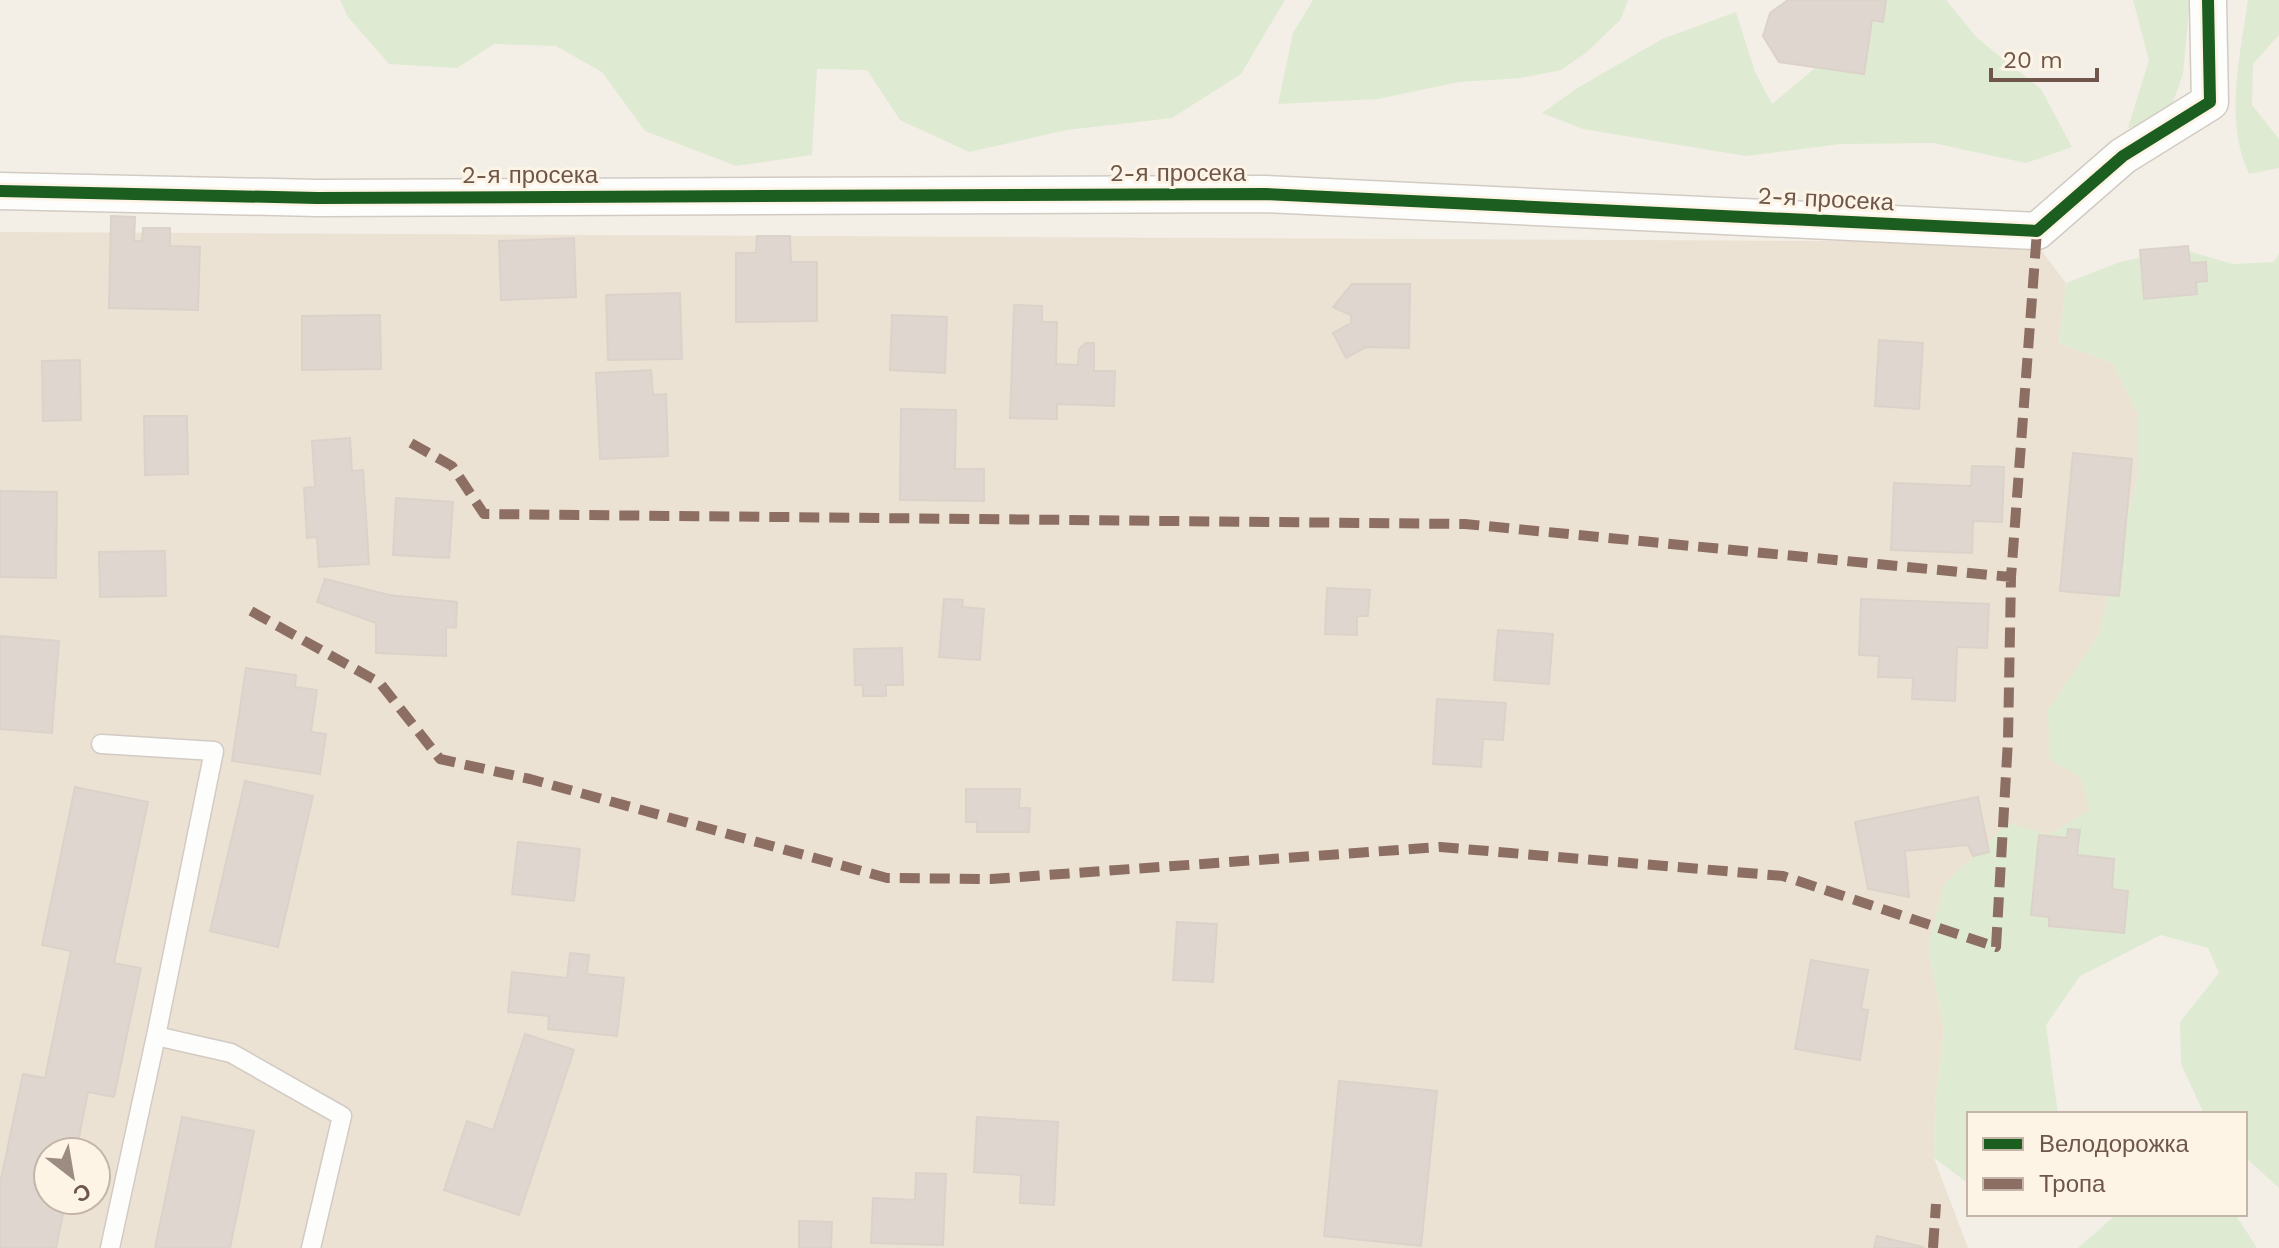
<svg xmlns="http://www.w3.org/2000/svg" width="2279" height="1248" viewBox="0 0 2279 1248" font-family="'Work Sans',sans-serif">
  <rect width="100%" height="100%" fill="#f3efe7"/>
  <path fill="#ece2d4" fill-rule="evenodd" d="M0,232L2035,242L2066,283L2059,343L2112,363L2138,414V474L2099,634L2084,659L2080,777L2090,810L2049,835L1928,947L1944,1028L1935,1104L1934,1158L1968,1248H0ZM48,1152H96V1200H48Z"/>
  <path fill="#dfead2" d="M340,0H1285L1241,74L1172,118L1067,130L969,152L900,120L867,70L817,69L812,155L736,166L645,131L602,72L556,46L494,44L457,68L389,64L348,17Z
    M1313,0H1628L1621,19L1587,52L1561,70L1521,78L1459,82L1378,99L1278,104L1293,33Z
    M1853,0H1946L1977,38L2041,89L2072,147L2026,163L1933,143L1840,144L1746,156L1583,129L1542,113L1579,87L1662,39L1736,12L1755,72L1772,104L1827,58Z
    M2133,0H2190L2183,74L2167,119L2128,128L2149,60Z
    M2248,0H2279V35L2253,64L2252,105L2279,139V168L2249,174C2224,121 2240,57 2248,0Z
    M2181,249L2233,264L2274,262L2279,254V1188L2245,1157V1114H2204L2181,1064L2180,1022L2219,973L2208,948L2161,935L2080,976L2046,1025L2058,1114H1969V1184L1934,1158L1935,1104L1944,1028L1928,947L1944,884L2008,823L2049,835L2089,810L2080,777L2049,759L2048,710L2099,634L2138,474V415L2112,363L2059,343L2066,283L2120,262Z
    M2117,1214H2235L2257,1248H2078Z"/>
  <path fill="#dfd7cf" stroke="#dbd2ca" stroke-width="2" d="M1788,0H1886L1883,22L1872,20L1864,74L1779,62L1763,36L1770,13Z
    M111,216L135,217L134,241H142L143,228H170V246L200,247L198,310L109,308Z
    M757,236H790L791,262H817V321L736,322V253H756Z
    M574,238L576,297L501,300L499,241Z
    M2188,246L2190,263L2206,262L2207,281L2196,282L2197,294L2144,299L2140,250Z
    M1352,284H1410L1409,348L1366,347L1346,358L1333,333L1351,323V315L1333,307Z
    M680,293L682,359L608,360L606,295Z
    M1014,305L1042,306V322H1057L1056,364L1078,365L1079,349L1086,343H1094V371H1115L1114,406L1057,404V419L1010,418Z
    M380,315L381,369L302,370V316Z
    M892,315L947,317L945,373L890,370Z
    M1879,340L1923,343L1919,409L1875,406Z
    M80,360L81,420L43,421L42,361Z
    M651,370L653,395L666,394L668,456L600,459L596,373Z
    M901,409L956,410L955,469H984V501L900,500Z
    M144,416H187L188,474L145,475Z
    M350,438L352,471L363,470L369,564L319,567L317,537L307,538L304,488L315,487L312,441Z
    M2073,453L2132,459L2119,596L2060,591Z
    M1972,466L2004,467L2002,522L1973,521L1972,553L1891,550L1894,483L1971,486Z
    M0,491L57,492L56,578L0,577Z
    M396,498L453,502L449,558L393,555Z
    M165,551L166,596L100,597L99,552Z
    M325,579L389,595L457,602L456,628L446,627V656L376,653V623L317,602Z
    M1327,588L1370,590L1368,616H1357V635L1325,634Z
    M944,599L963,600L962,607L984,609L980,660L939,657Z
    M1861,599L1989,604L1987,648L1957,647L1955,701L1912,699L1913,678L1878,677L1879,656L1859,655Z
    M1498,630L1553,634L1549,684L1494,680Z
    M0,636L59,641L52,733L0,729Z
    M902,648L903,685H886V696H863V685H855L854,649Z
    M246,668L296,675L295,687L317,690L311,732L326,734L320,774L232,761Z
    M1437,699L1506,703L1503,740L1483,739L1481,767L1433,764Z
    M245,781L313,796L278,947L210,931Z
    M75,787L148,802L114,963L141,968L114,1097L88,1092L76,1152H48V1200H66L56,1248H0V1184L23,1074L45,1078L71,951L42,945Z
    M966,789H1020L1019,808H1030L1029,832H977V822H966Z
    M1978,797L1989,852L1973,856L1968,845L1905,851L1909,897L1868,889L1855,822Z
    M2068,829L2080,830L2077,855L2114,859L2112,889L2128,891L2124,933L2049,926V917L2031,915L2039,835L2067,838Z
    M518,842L580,849L574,901L512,894Z
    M1177,922L1217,924L1213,982L1173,980Z
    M570,953L589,955L587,974L624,978L617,1036L548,1029L549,1016L508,1012L512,972L567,978Z
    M1811,960L1868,970L1861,1009L1868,1010L1860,1060L1795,1049Z
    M525,1034L574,1050L519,1215L444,1190L467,1121L493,1130Z
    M1339,1081L1437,1091L1421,1246L1324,1236Z
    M182,1117L254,1131L230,1248H155Z
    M977,1117L1058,1122L1054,1205L1020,1203L1021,1175L974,1172Z
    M916,1173L946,1174L943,1245L871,1243L873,1198L915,1200Z
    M799,1221L832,1222L831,1248H799Z
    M1877,1236L1923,1247L1922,1248H1874Z"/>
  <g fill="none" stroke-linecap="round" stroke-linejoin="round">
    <defs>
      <path id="service" d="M101,744L214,751L156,1036
        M110,1248L156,1036L231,1053L342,1116L311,1248"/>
      <path id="minor" d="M0,191L317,198L1265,194L2037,231L2123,156L2210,102L2208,0"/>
    </defs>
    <use href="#service" stroke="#d2cbc4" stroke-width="21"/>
    <use href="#minor" stroke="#d2cbc4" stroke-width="39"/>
    <use href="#service" stroke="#fdfdfb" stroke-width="18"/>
    <use href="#minor" stroke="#fdfdfb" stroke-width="36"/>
    <path stroke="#8d6e63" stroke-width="10" stroke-dasharray="20 10" stroke-linecap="butt" d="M411,443L452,466L484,514L1465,524L2011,577
      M251,611L380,683L440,759L530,779L887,878L991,879L1440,847L1783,876L1996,947L2008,740L2011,577L2037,231
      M1933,1248L1936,1204"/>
    <defs>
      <path id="cycleway" d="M0,191L317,198L1265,194L2037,231L2123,156L2210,102L2208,0"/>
    </defs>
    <use href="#cycleway" stroke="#fdf4e6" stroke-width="17"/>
    <use href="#cycleway" stroke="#1b5e20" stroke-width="12"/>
  </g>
  <g text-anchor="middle" stroke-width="6" stroke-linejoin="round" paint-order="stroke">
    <g font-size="24" fill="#6e574a" stroke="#fdf4e6">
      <text x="1178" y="181">2-я просека</text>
      <text x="530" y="183">2-я просека</text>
      <text transform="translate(1826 199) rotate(3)" y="8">2-я просека</text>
    </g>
  </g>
  <rect x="1967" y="1112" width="280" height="104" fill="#fdf4e6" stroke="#c4b5a8" stroke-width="2"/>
  <rect x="1983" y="1138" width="40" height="12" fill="#1b5e20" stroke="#c4b5a8" stroke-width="2"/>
  <text x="2039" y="1152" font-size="24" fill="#6e574a">Велодорожка</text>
  <rect x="1983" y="1178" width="40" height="12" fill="#8d6e63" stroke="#c4b5a8" stroke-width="2"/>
  <text x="2039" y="1192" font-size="24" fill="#6e574a">Тропа</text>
  <g transform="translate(72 1176) rotate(149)"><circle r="38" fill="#fdf4e6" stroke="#c4b5a8" stroke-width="2"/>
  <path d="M0-6L14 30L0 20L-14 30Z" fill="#9d8c81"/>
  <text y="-12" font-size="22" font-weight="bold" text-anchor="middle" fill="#6e574a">С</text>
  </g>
  <path d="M1991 68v12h106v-12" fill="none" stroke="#6e574a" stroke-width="4"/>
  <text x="2003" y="68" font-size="24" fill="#6e574a" stroke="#fdf4e6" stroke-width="6" paint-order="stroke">20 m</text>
</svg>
